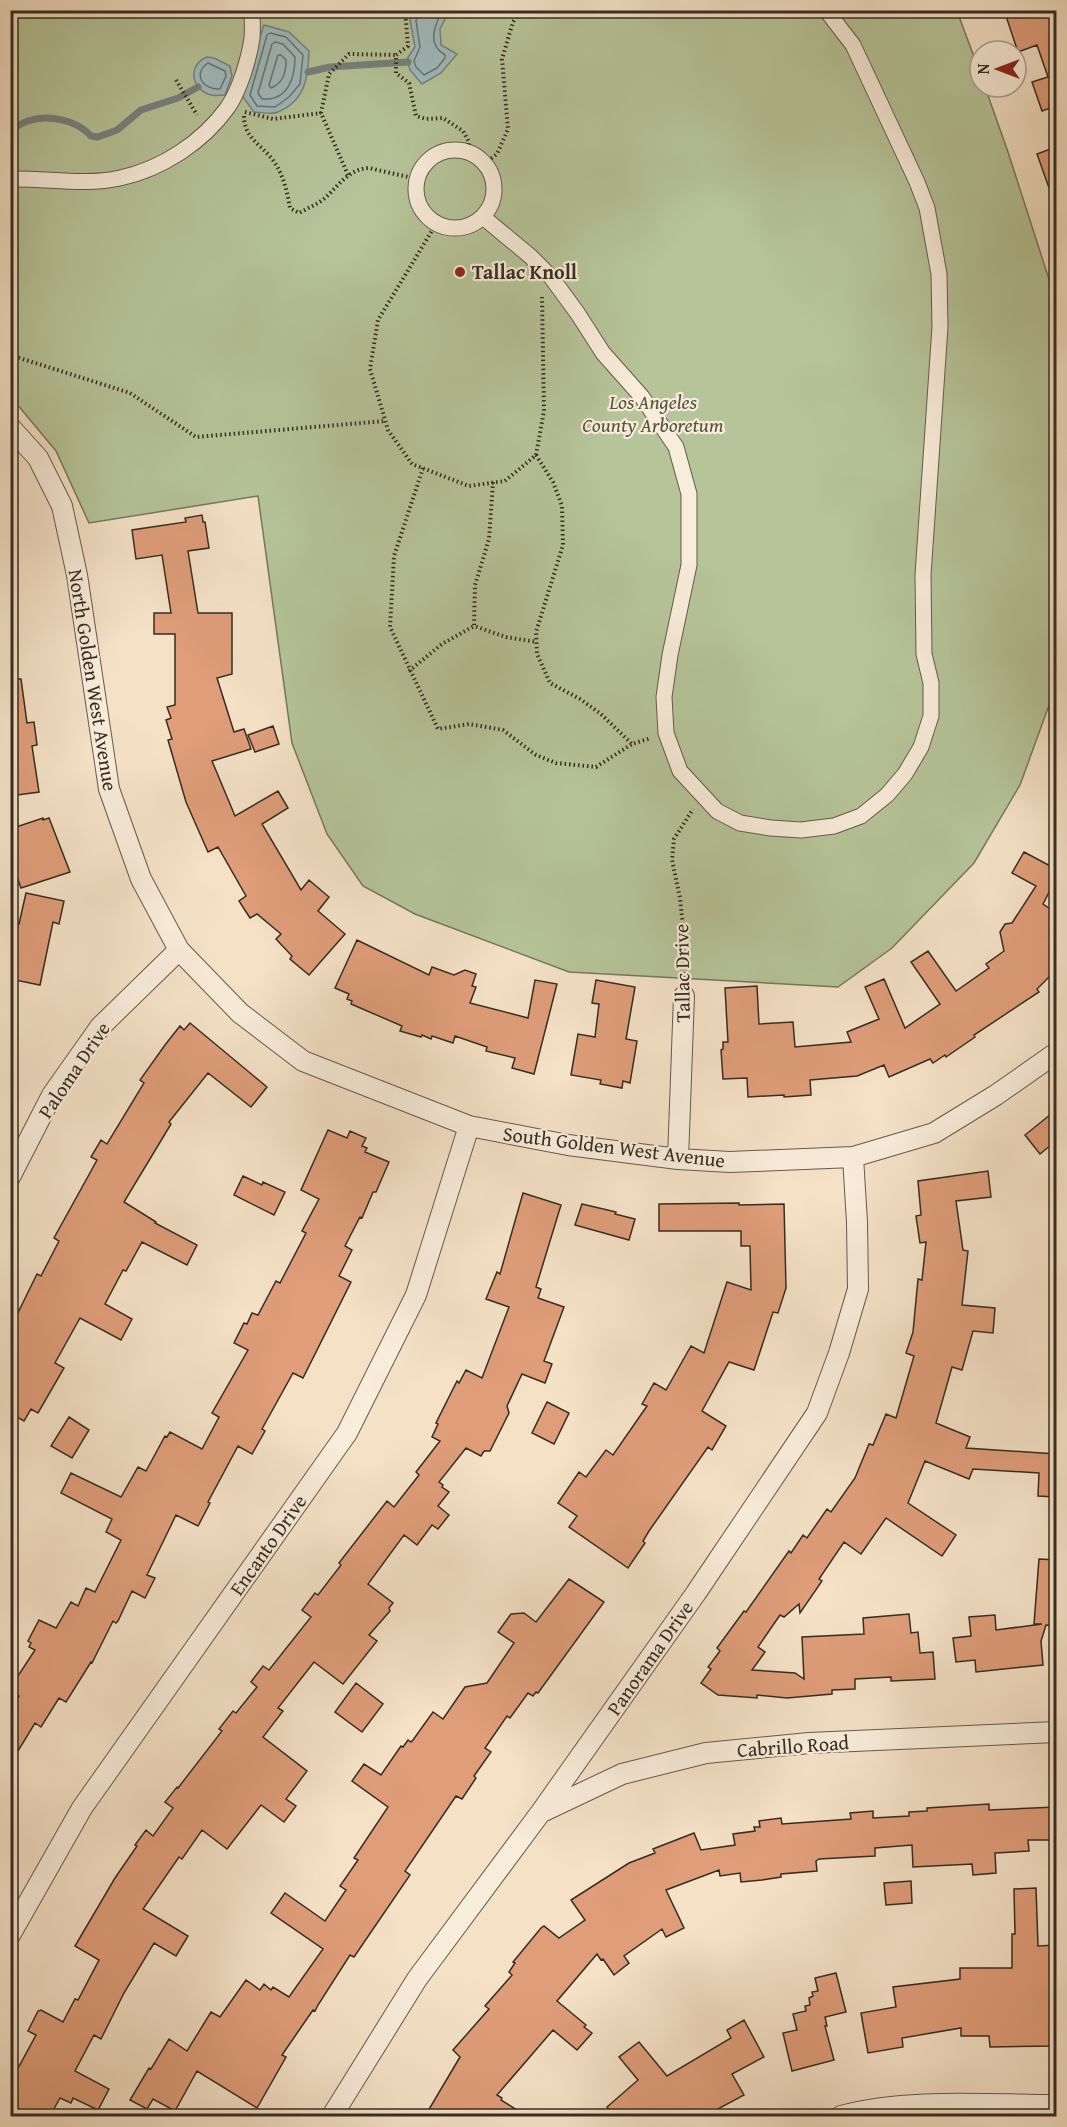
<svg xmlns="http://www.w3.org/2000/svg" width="1067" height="2127" viewBox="0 0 1067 2127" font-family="'Gentium Book Plus',serif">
  <rect width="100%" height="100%" fill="#f4e1c6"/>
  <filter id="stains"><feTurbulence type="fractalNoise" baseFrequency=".00333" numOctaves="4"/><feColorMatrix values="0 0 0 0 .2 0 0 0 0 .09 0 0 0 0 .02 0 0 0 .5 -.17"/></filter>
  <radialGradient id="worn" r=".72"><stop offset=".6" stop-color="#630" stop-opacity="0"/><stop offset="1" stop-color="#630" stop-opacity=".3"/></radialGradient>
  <path fill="#b6c499" stroke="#76785e" stroke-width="1.5" d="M10,11H957L980,73V87H985L1008,152L1056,301V686L1020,785L974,863L892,948L838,987L569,972L415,914L363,886L327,834L292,743L258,496L89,523L56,451L11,397Z"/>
  <path fill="#a0bbbf" stroke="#768280" stroke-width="1.5" d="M414,11H449L440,29L441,45L457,54L441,73L422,84L410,70L407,59L415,47L410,20Z
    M264,25L289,32L309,51C308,77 306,100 278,112C272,115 261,112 254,112L243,97L248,73Z
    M207,57L214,58L230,66L232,76L225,95C221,95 215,96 211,95C191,89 187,65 207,57Z"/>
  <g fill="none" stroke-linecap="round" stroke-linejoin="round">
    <path stroke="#6b7470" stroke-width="1.5" d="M419,10L416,21L420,47L414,61L416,67L424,75L437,68L445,58V55C426,44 435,26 442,10
      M270,33L286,37L303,55L300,84L289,97L275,107L257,106L250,95L267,35Z
      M275,42L283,44L295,57C295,78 288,101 262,99L258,93L272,44Z
      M278,55H281L286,60C286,73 283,83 271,88L269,85Z
      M208,63L225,71L226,76L220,89C203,90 192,74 208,63Z"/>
    <path stroke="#768280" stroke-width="7" d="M308,72L330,67L408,62
      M10,130C16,127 22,123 28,121C48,114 77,120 91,136L98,137L117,130L141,110L178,98L198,87"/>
  </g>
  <path fill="#df9d7a" stroke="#362d22" stroke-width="1.5" d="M1004,10H1056V106L1042,111L1032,82L1048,77L1037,45L1018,52Z
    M1056,147V201L1054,202L1037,154Z
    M202,515L203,522H205L209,548L188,551L198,613H232V674L217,678L234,732L244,729L251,749L212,761L235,816L278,791L288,808L262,824L301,890L309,880L329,897L318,911L345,934L309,975L290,959L292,956L276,939L281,934L257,914L250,918L239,901L246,896L218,847L208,852L186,802L168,740L172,739L166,720L171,718L167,707L175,705V634H154V613H171L162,555L136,559L132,530L186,522L185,518Z
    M10,679H21L27,723L34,722L37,745L32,746L39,792L10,796Z
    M273,726L279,744L255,752L248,735Z
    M43,818V820L49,818L70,872L21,888L10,857V829Z
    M1024,852L1056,869V879L1043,904L1056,913V942L1050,952L1056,959V970L1037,989L1039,992L974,1035L975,1037L946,1057L945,1055L933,1063L930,1059L889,1077L884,1065L857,1076L810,1080L811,1095L784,1097V1095L748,1097L747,1078L723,1079L721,1050L723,1049V1042H728L725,988L757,986L759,1024L793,1022L795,1047L851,1042L847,1032L879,1019L865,987L884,979L905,1028L940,1004L911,962L928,951L956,991L989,968L986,964L1004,951L1000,932L1005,924L1012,923L1036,886L1012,873Z
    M26,893L64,901L59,924L53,922L40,985L10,979V922L19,924Z
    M357,940L429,975L432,967L454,975L465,970L476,974L472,986L476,987L470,1003L528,1018L535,980L557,984L534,1074L512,1068L515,1058L486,1051L487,1047L455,1036L453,1043L432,1036L431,1039L422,1035L421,1037L400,1031L402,1026L351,1004L352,1001L347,999L349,994L335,988Z
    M596,980L635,987L626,1039L637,1041L630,1083L623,1081L622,1088L600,1084L601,1080L571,1075L578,1034L595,1037L599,1004L592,1003Z
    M190,1023L267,1087L251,1107L208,1073L169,1122L171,1124L124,1202L156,1222L155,1223L197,1245L187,1265L142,1242L126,1271L123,1270L105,1304L132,1319L121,1340L80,1318L55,1363L64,1368L38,1413L31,1409L24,1421L10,1413V1329L37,1274L41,1276L59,1241L54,1238L97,1160L91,1157L101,1140L107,1144L144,1083L140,1080L165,1045L180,1026L184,1030Z
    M1056,1110V1141L1040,1154L1025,1135Z
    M328,1130L347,1138L350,1131L366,1138L362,1146L367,1148L365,1152L389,1162L376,1192H373L362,1218L360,1217L345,1246L352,1250L339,1276L351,1282L303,1378L293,1373L262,1429L265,1431L252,1454L238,1446L208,1502L210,1503L198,1526L176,1515L147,1575L155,1578L145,1598L132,1591L118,1621L116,1623L113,1621L92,1663L91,1662L66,1702L59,1698L41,1727L35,1723L10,1764V1709L19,1696L10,1688L35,1650L29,1647L31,1643L28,1641L39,1620L56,1628L71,1602L78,1606L86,1588L95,1592L121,1540L106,1532L112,1519L61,1493L71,1473L121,1497L138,1467L146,1471L165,1436L167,1437L170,1432L202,1449L219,1417L212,1413L248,1350L234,1343L244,1323L247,1324L252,1313L258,1315L276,1281L280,1283L306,1233L302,1231L319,1199L301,1190Z
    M988,1171L991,1197L956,1201L963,1250L968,1251L962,1305L995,1308L993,1333L973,1331L962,1370L952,1367L936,1423L970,1437L966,1448L1056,1454V1497L1038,1496L1039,1473L973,1469L969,1479L925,1461L908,1503L956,1535L942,1556L886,1518L861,1554L844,1542L819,1579L822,1581L800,1613L799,1604L784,1617L780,1615L758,1647L765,1652L752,1670L795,1673L804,1679L802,1637L864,1634L863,1618L909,1614L911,1633L918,1632L920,1653L933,1652L935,1679L891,1681V1677L855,1679V1689L832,1690V1694L787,1698L757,1695V1698L718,1695L701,1683L711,1669L708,1667L720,1651L717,1648L744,1611L746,1612L789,1551L791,1553L803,1535L807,1538L827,1509L831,1512L855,1478L869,1444L873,1445L886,1414L896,1418L914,1356L906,1353L913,1332L918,1279L922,1280L926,1242L920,1243L916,1216L921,1215L918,1181Z
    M243,1176L262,1185L263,1182L285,1192L274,1215L234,1195Z
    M523,1193L561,1205L536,1287L541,1289L538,1298L564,1307L544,1361L552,1364L545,1383L522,1374L507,1406L509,1413L490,1451H484L481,1456L466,1448L439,1482L443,1485L442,1487L449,1492L438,1506L449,1515L438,1529L432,1525L417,1545L404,1535L368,1584L393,1603L389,1608L390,1611L369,1635L377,1641L343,1684L314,1662L278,1708L283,1711L263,1737L307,1771L286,1799L296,1806L284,1822L261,1805L227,1849L202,1830L182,1859L179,1857L143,1909L188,1936L176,1956L154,1943L124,1993L101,2039L94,2035L75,2071L109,2089L98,2110L73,2098L71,2103L60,2098L50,2116H10V2083L36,2035L28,2031L38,2011L41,2010L63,2022L75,1999L78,2000L99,1960L75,1946L115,1878L137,1846L135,1845L146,1830L153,1836L173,1808L165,1802L177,1787L178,1788L222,1731L219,1729L233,1711L236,1713L257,1687L251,1682L263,1666L269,1670L311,1617L302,1610L315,1593L318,1595L341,1565L339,1563L387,1501L394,1507L419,1475L416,1472L440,1441L432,1437L438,1424L436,1423L457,1381L459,1383L466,1370L482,1378L509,1307L486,1299L497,1272L500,1274Z
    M739,1203V1205L784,1204L786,1288L778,1313L773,1312L754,1370L729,1362L702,1411L726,1426L712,1450L708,1447L649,1531L643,1541L645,1543L628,1568L569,1527L577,1516L558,1503L579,1472L586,1477L606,1450L613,1455L647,1406L642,1404L654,1383L666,1390L691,1346L704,1353L727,1282L751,1290L750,1246H741V1231H659V1204Z
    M582,1204L616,1212L615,1214L635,1219L629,1240L575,1225Z
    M547,1402L569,1413L554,1444L532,1433Z
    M69,1417L89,1430L72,1458L51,1446Z
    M1039,1559L1056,1560V1626L1046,1625L1041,1641L1043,1665L976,1672L975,1660L956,1662L953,1638L971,1636L969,1617L995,1615L996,1630L1042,1624H1034Z
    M569,1579L604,1602L538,1693L536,1692L533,1696L528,1693L510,1718L507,1716L485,1748L491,1752L474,1776L476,1778L462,1799L456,1796L405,1871L410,1875L354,1957L350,1955L318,2005L315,2011L313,2010L282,2055L286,2057L257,2108L197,2071L175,2111L153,2099L147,2109L130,2100L149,2068L151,2069L169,2039L187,2051L211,2012L220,2017L246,1980L260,1990L264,1984L271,1990L273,1987L289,1997L323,1949L271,1913L285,1893L325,1921L346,1890L340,1886L358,1860L354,1858L388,1807L352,1781L364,1764L381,1775L401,1746L403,1747L408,1740L411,1742L413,1740L433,1712L443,1719L465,1687L487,1683L514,1643L498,1632L511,1614L524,1613L536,1622Z
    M356,1683L383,1704L362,1732L335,1712Z
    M989,1804V1810L1056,1807V1840H1028L1029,1851L995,1853L996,1873L973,1875L972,1864L913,1867L912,1845L875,1848V1856L819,1859L816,1861L817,1871L781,1874V1877L762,1880L741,1882L740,1873L720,1876L719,1870L666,1890L684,1928L666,1937L662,1929L624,1956L629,1963L614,1975L603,1959L601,1960L597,1954L557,2001L586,2025L584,2027L592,2033L577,2050L553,2030L497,2095L502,2098L501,2100L522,2113L498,2116H425L460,2057L453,2050L489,2009L485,2006L512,1975L509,1972L515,1963L513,1962L541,1928L544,1926L559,1938L585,1920L571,1900L629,1863L655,1853L653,1849L694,1833L701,1850L735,1845L733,1834L755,1831L754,1827H760L759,1821L781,1818L782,1824L851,1819L850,1813L873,1811V1818L909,1816V1812L927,1811V1808Z
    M911,1881L912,1903L886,1905L884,1883Z
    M1036,1888L1038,1946L1056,1945V2046L990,2047L989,2036H961V2028L902,2038L903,2047L868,2053L861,2013L896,2007L893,1987L960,1979V1968H1012V1934H1015L1014,1889Z
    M836,1973L846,2012L825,2017L827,2026H825L834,2060L792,2071L783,2033L797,2030L793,2014L806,2011L805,2006L810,2005L809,1998L813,1996L812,1992L818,1991L815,1978Z
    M744,2020L764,2057L732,2074L744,2095L705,2116H615L607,2107L638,2080L619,2057L639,2042L667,2076L731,2038L727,2030Z"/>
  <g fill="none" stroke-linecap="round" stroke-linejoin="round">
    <defs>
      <path id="pedestrian" d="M416 189a39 39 0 1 1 78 0a39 39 0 1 1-78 0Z
        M10,179C47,178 84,186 120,178C162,169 203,142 228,107C240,89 249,59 252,38C253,29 252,19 252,10
        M483,217L530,256L551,277L578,314L603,353L642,397L676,447L689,494V565L670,655L664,697L666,733L680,771L717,811L740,823L771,828L801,830L834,826L861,816L887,795L905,774L921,747L931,716V683L924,654L923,575L940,327L939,274L927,208L917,182L853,45L826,10"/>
      <path id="minor" d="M10,427L38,458L62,506L77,575L109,789L141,879L179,950L240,1013L303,1061L469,1126L568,1145L678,1159L730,1162L853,1157L934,1133L996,1095L1056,1053
        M678,1159L684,996
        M10,1177L52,1095L100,1027L179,950
        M544,1811L622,1774L706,1753L809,1743L1056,1732
        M10,1935L82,1808L347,1433L416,1295L469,1126
        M332,2116L417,1979L541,1812L696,1593L817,1413L839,1353L858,1289L857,1222L853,1157
        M841,2116C907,2098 989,2105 1056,2105"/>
    </defs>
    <use href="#pedestrian" stroke="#665a4b" stroke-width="17"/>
    <use href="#minor" stroke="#665a4b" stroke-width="22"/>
    <path stroke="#362d22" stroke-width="4" stroke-dasharray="1.5 3" stroke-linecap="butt" d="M405,10L408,46L396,55V73L409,83L416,116L426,119L443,118L463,131L469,142L468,152
      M176,80L197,115
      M245,112L273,119L321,113
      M244,116C244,137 260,144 272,159C283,173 287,191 290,208L299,213C308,208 318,204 325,198C339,185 349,169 369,168L417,179
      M484,164L497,154L508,129L502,59L513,22L521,10
      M348,175L321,113L329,74L349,54L396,55
      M436,224L378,320L370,369L388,430L412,464L469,486L505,481L536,455L544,411L542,297
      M10,355L130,393L196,437L385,421
      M536,455L553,482L562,506L563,545L536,632L537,654L550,683L580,699L601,714L632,744
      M423,468L394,556L390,627L438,729L469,724L503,730L536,755L556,763L596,767L632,744L651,738
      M493,482L489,539L475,585L474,626L506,637L537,642
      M409,671L442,644L474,626
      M684,978L683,926L680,898L672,860L674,839L693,809"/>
    <use href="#pedestrian" stroke="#f8ecda" stroke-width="15"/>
    <use href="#minor" stroke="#f8ecda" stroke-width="20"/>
  </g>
  <circle fill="#8f2418" stroke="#f8ecda" stroke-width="2" cx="460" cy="272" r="6"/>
  <g text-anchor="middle" stroke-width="4.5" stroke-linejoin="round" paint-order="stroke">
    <g font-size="20" font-weight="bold" fill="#362d22" stroke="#f8ecda" text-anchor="start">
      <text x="472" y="279">Tallac Knoll</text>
    </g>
    <g font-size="20" font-style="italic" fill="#565340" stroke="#f8ecda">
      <text x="653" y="409">Los Angeles<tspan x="653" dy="23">County Arboretum</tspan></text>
    </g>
    <g font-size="20" fill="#362d22" stroke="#f8ecda">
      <text transform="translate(93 680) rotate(81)" y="7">North Golden West Avenue</text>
      <text transform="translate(682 973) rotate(-91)" y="7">Tallac Drive</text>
      <text transform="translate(74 1070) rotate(-56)" y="7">Paloma Drive</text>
      <text transform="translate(614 1147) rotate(7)" y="7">South Golden West Avenue</text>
      <text transform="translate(268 1545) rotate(-55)" y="7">Encanto Drive</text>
      <text transform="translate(650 1658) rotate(-55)" y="7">Panorama Drive</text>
      <text transform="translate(793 1746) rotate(-4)" y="7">Cabrillo Road</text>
    </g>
  </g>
  <rect width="1067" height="2127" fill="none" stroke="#f4e1c6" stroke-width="36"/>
  <rect x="12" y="12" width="1043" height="2103" fill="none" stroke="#362d22" stroke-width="3"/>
  <rect x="18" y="18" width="1031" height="2091" fill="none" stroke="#362d22" stroke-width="1.5"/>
  <g transform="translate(998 69) rotate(270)"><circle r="28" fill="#f8ecda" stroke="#aaa090" stroke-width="1.5"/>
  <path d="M0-4.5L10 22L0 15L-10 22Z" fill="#8f2418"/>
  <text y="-9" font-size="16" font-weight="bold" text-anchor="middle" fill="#362d22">N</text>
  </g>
  <rect width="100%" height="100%" filter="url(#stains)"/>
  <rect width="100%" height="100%" fill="url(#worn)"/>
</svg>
